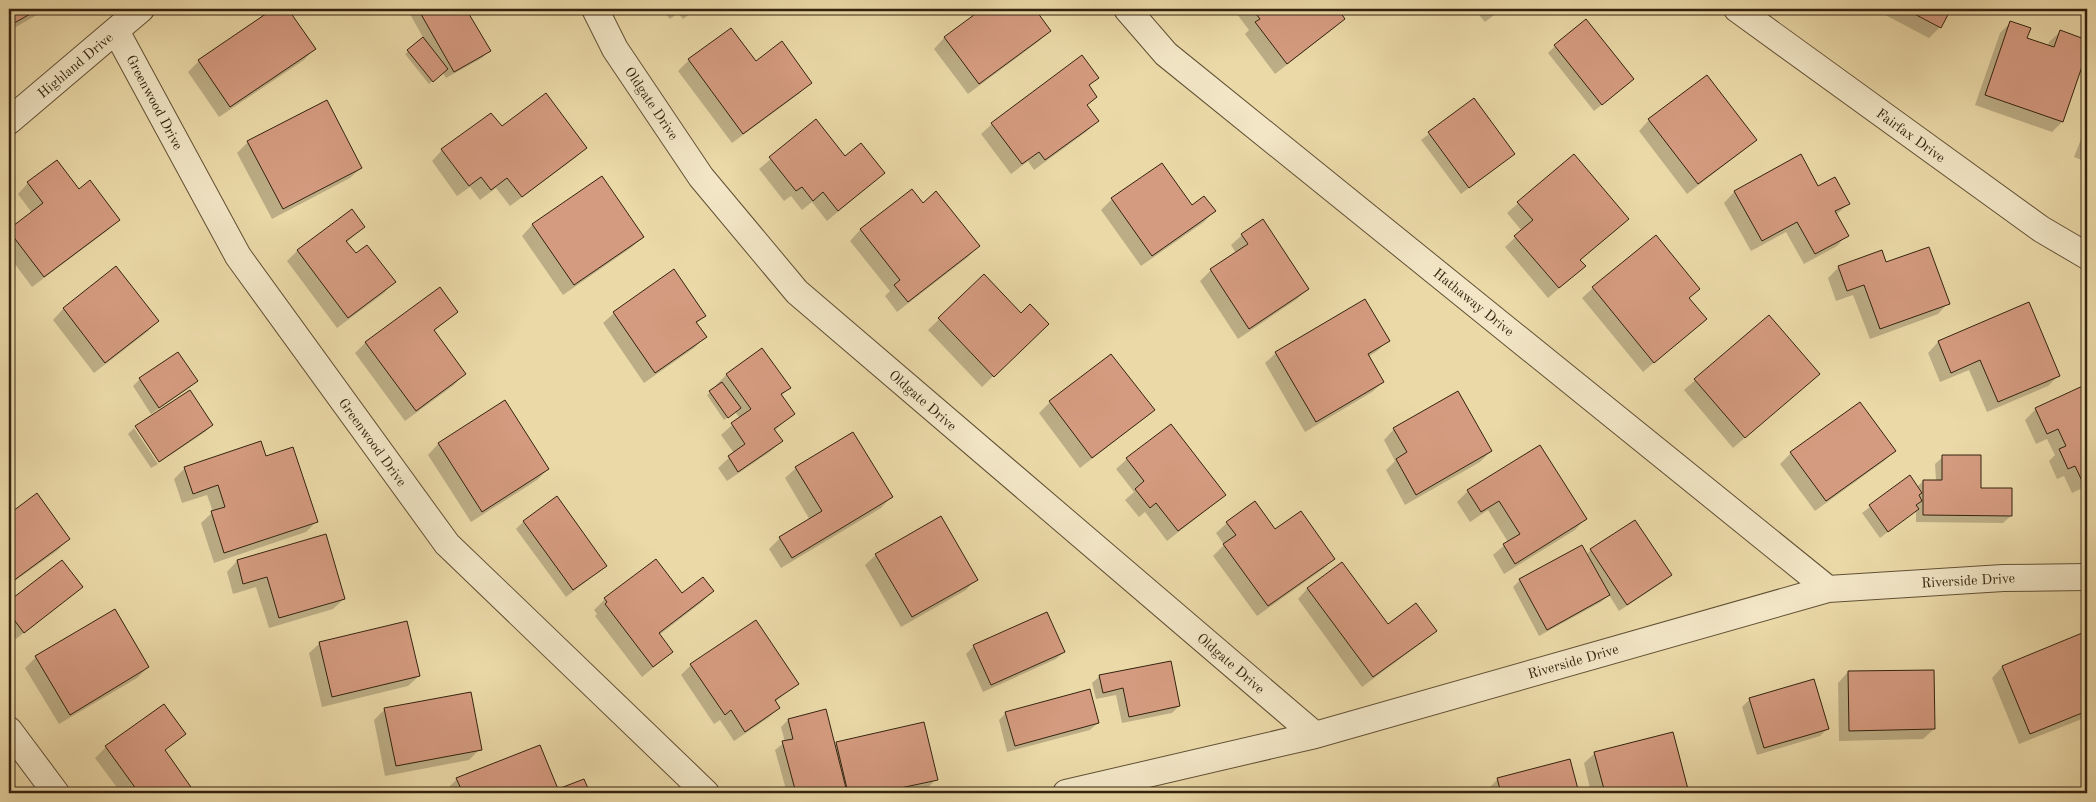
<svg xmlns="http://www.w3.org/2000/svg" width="2096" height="802" viewBox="0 0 2096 802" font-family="'Old Standard TT',serif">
  <rect width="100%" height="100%" fill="#ebd9a8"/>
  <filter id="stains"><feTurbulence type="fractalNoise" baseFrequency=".004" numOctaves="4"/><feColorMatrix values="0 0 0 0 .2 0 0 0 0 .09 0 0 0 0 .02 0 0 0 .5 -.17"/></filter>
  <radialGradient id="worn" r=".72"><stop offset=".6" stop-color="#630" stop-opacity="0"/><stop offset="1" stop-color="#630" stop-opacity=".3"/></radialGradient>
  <path fill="#0003" d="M9,9H47L9,31Z
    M275,9H287L314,49L304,60L219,117L188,72L199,61Z
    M407,9H465L489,51L482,58L446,78L443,73L429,84L405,54L424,39Z
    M661,9H697L683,19L678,13L670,19Z
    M984,9H1033L1049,31L1039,41L968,94L934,49L944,38Z
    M1233,9H1336L1344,19L1333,29L1275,74L1245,34L1249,30Z
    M1474,9H1502L1485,22Z
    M1874,9H1949L1940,27L1929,38Z
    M2011,22L2026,38L2048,46L2049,42L2060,32L2087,41V48L2062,122L2052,132L1975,105L2000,33Z
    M731,29L755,62L810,82L800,93L732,143L678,71L689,60Z
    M1555,46L1625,86L1594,111L1548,53Z
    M1097,78L1088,87L1096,97L1086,106L1097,121L1086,132L1034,170L1028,161L1011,174L981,134L992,124Z
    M1474,100L1513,154L1461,194L1421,140Z
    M1649,120L1755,140L1744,150L1687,194L1639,131Z
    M816,121L845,157L884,173L827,221L812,202L802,210L791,196L784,201L759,169Z
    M2087,124V162L2074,157Z
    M248,142L361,168L350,178L272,219L237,153Z
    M585,148L575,158L510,206L496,188L480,200L470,187L457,196L432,161L442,150Z
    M1574,155L1617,229L1579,261L1573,276L1548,298L1505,247L1522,231L1507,213Z
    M1800,156L1818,188L1848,204L1836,215L1847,235L1837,246L1804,264L1786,232L1751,251L1724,203L1734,192Z
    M602,178L643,237L632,247L563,295L522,236L532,225Z
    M28,183L79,190L119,219L108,230L32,287L9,256V230L32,213L18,194Z
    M912,190L922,204L978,246L968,257L897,312L885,296L890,291L850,241L860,230Z
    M1112,199L1214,211L1204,222L1141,266L1101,210Z
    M364,227L346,243L355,255L394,282L384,293L337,328L287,261L298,250Z
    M1242,235L1308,289L1297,299L1238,339L1200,281L1211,270L1236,253L1231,245Z
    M1886,264L1948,303L1938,314L1870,339L1853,295L1836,301L1828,278L1839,267Z
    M116,268L157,321L147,332L94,373L53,320L63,309Z
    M984,276L1021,315L1047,324L982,387L928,330Z
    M1593,288L1688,299L1705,319L1643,372L1582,298Z
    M2028,304L2059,375L2048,386L1987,412L1969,370L1940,382L1928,353L1938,342Z
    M457,312L433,332L464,374L454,385L405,421L355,353L366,342Z
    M614,313L704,316L696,324L705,337L694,348L644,383L603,323Z
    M1768,317L1807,384L1733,448L1684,390Z
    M1388,341L1377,351L1368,357L1383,382L1372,392L1305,432L1265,363L1276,353Z
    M1111,355L1153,410L1142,420L1080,468L1039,413L1050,402Z
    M727,374L789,388L781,396L793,414L774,431L781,441L771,451L727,481L718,468L734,453L721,435L740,418L735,412L724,420L707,395L717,387L716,385Z
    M140,379L196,381L189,388L151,414L133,386Z
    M2087,385V486L2072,493L2064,476L2057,479L2049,461L2055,455L2047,439L2036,444L2025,420L2036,409Z
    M505,402L548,469L537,480L471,522L428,455L438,444Z
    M1859,403L1894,451L1884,461L1815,511L1780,464L1791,453Z
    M212,425L205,432L160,462L136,427Z
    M134,428L158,464L151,468L128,434Z
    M1394,429L1491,451L1480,462L1405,505L1386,470L1395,461L1384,440Z
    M1539,446L1585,519L1575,530L1504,574L1493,555L1508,542L1488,510L1470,522L1457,502L1468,491Z
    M1943,457L2011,516L2003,523L1916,522V510L1880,538L1862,513L1909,477L1917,487L1923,481H1936L1935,464Z
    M265,458L317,521L306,532L214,563L201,523L213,512L207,495L182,503L174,479L185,468Z
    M1127,459L1224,495L1213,505L1167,541L1145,512L1139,517L1125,500L1134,492L1116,469Z
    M796,468L891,497L881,508L781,568L769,549L780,538L810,520L785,478Z
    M37,495L68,539L58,550L9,585V516Z
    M523,522L606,566L566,597L516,529Z
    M1227,523L1274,531L1333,559L1323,569L1257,616L1213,556L1224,545L1216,533Z
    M1591,550L1670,575L1663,582L1619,611L1609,595L1601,602L1539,636L1513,587L1520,580L1586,555Z
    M876,555L976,579L966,590L901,627L865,565Z
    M62,561L82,587L16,639L9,630V602Z
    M237,561L344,599L333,609L269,628L256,587L233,594L227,572Z
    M1308,588L1387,625L1435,631L1424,641L1362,687L1298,599Z
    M712,591L702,602L659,635L672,652L642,677L595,616L597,614L594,610L605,599Z
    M2087,633V717L2019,744L1992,678L2002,667Z
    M320,643L419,676L408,686L322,707L309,653Z
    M974,646L1064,652L1056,659L983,692L966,654Z
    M36,657L148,667L137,678L59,724L25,668Z
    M691,665L797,684L775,702L779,708L768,718L734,741L720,720L714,724L681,675Z
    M1848,672L1934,729L1923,739L1839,741L1838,683Z
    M1100,676L1179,706L1172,713L1122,723L1116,695L1096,699L1092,683Z
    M1750,699L1827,729L1820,736L1757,755L1742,707Z
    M385,709L480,749L469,760L385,776L374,720Z
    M1006,713L1098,723L1090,730L1007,752L999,720Z
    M788,720L834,746L837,743L936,779L926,790L911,793H787L775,750L785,742L781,727Z
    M185,734L164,751L192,790L188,793H121L95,758L106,747Z
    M1672,734L1687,793H1591L1584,763L1595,753Z
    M1569,760L1578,793H1488L1487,790L1498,779Z
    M457,779L557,791L583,781L589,793H448L446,790Z"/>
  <path fill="#d59b80" stroke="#33230e" d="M9,9H39L9,26Z
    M273,9H288L316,49L230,107L198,60Z
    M418,9H466L491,51L454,72Z
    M982,9H1035L1051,31L979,84L944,37Z
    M1252,9H1338L1345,19L1287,64L1255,22L1260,19Z
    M1905,9H1951L1941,28Z
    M1586,19L1634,79L1602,105L1554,45Z
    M2010,21L2031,28L2027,38L2054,47L2060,30L2087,40V52L2063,122L1985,95Z
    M731,28L756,61L782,41L812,83L743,134L688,59Z
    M423,37L448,69L433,82L407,50Z
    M1082,55L1099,78L1089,85L1097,97L1087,105L1099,121L1045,160L1039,152L1022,164L991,123Z
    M1707,75L1757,140L1698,184L1648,119Z
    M546,93L587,148L522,197L507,178L491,190L481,177L469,186L441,149L491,113L502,126Z
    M1474,98L1515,154L1469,188L1428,132Z
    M327,100L362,168L283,209L247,141Z
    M816,119L845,156L861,143L885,173L838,211L823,192L813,201L802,187L796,191L769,157Z
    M1574,154L1629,219L1580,260L1586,266L1559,288L1514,236L1533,220L1517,202Z
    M1801,154L1818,186L1835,177L1850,204L1835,211L1849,236L1815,254L1797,222L1762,241L1734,191Z
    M57,160L79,189L90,180L120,220L44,277L9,231V229L43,203L27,182Z
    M1162,163L1192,205L1204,196L1216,211L1152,256L1111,198Z
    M602,176L644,237L574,285L532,224Z
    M912,189L923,203L936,191L980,246L908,302L894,285L900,280L860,229Z
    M352,209L365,227L346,241L356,253L367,245L396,282L348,318L297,250Z
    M1263,219L1309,289L1249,329L1210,269L1248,244L1241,234Z
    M1656,235L1700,289L1689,298L1707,319L1654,363L1592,287Z
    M1929,247L1950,304L1880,329L1864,285L1847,291L1838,266L1882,250L1886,262Z
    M116,266L159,321L105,363L63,308Z
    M674,269L706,316L696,322L707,337L655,373L613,312Z
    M984,274L1021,313L1030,304L1049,324L994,377L938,318Z
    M440,287L458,312L434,330L466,374L416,411L365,342Z
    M1365,299L1390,341L1368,354L1384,382L1316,422L1275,352Z
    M2029,302L2060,376L1998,402L1980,360L1951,373L1938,341Z
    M1769,315L1820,374L1745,438L1694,379Z
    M762,348L791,388L781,394L795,414L774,429L783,441L738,472L728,456L745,444L731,423L751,409L726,374Z
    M178,352L198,381L159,408L139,378Z
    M1111,354L1155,410L1092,458L1049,401Z
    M722,382L741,408L728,418L709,391Z
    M2087,384V481L2083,483L2075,466L2068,469L2059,449L2066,446L2058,429L2047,434L2035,408Z
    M190,390L213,425L159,462L135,426Z
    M1458,391L1492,451L1416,495L1396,459L1407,452L1393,428Z
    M505,400L549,469L482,512L438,443Z
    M1860,402L1896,451L1826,501L1790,452Z
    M1171,424L1226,495L1178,531L1156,503L1150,508L1135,489L1144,481L1126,458Z
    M853,432L893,497L792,558L779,537L822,511L795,467Z
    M261,441L266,456L293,447L318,522L224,553L211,511L225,507L218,485L193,494L184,467Z
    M1540,445L1587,519L1515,564L1503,544L1520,534L1499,501L1481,512L1467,490Z
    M1942,455H1981V488H2012V516L1923,515V480H1942Z
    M1910,475L1922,493L1919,495L1922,501L1916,505L1919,509L1888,532L1869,505Z
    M37,493L70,539L9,584V514Z
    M557,496L607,566L573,590L523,521Z
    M1255,501L1275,529L1301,511L1335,559L1268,606L1223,544L1236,535L1226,522Z
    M941,516L978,580L912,617L875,554Z
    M1635,520L1672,575L1627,605L1590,549Z
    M326,534L345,599L279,618L267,577L243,584L237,560Z
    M1582,545L1610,595L1547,630L1519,579Z
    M656,559L682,593L703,577L714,591L659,633L673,652L653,667L605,604L607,602L604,598Z
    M62,560L83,587L24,633L9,613V601Z
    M1342,562L1388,624L1416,603L1437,631L1373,677L1307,588Z
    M115,609L149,667L70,715L35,656Z
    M1047,612L1065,652L991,685L973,645Z
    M756,620L799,684L775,700L780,708L745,732L731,710L725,715L690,664Z
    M407,621L420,676L332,697L319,642Z
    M2087,631V711L2030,734L2002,666Z
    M1171,661L1180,706L1129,717L1123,688L1103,693L1099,675Z
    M1934,670L1935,729L1849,731L1848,671Z
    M1814,679L1829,729L1764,748L1749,698Z
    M1090,689L1099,723L1015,746L1005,712Z
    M471,692L482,750L396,766L384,708Z
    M164,704L186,734L165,750L193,790L189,793H139L105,746Z
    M826,709L847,792L796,793L782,741L793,739L788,719Z
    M924,722L938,780L877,793H848L836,742Z
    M1673,732L1689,793H1605L1594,752Z
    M540,745L558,789L584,779L590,793H463L456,778Z
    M1570,759L1579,793H1501L1497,778Z"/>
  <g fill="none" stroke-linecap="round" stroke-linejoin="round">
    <defs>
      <path id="street" d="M595,9L615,49L701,177L797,292L1315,735
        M1127,9L1166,54L1828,589
        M1737,9L2041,229L2087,256
        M116,31L238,256L447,544L706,793
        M9,121L141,9
        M9,730L56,793
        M1066,793L1315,735L1828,589L2003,578L2087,577"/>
    </defs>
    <use href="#street" stroke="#615034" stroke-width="28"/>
    <use href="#street" stroke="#f2e6c6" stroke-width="26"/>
  </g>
  <g text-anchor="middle" stroke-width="4" stroke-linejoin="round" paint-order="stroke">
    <g font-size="14" fill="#33230e" stroke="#f2e6c6">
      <text transform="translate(75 65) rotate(-40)" y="5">Highland Drive</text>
      <text transform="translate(155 102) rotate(62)" y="5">Greenwood Drive</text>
      <text transform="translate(652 103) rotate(56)" y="5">Oldgate Drive</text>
      <text transform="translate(1911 135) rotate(36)" y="5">Fairfax Drive</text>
      <text transform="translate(1474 302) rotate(39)" y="5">Hathaway Drive</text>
      <text transform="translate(923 400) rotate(41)" y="5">Oldgate Drive</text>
      <text transform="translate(373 442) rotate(54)" y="5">Greenwood Drive</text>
      <text transform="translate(1968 580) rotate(-3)" y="5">Riverside Drive</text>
      <text transform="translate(1573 661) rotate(-16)" y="5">Riverside Drive</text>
      <text transform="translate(1231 663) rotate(41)" y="5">Oldgate Drive</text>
    </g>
  </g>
  <rect width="2096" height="802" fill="none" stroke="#ebd9a8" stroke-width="30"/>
  <rect x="10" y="10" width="2076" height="782" fill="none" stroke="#33230e" stroke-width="2.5"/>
  <rect x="15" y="15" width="2066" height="772" fill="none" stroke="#33230e"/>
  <rect width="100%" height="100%" filter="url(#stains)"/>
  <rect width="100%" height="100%" fill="url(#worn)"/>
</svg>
